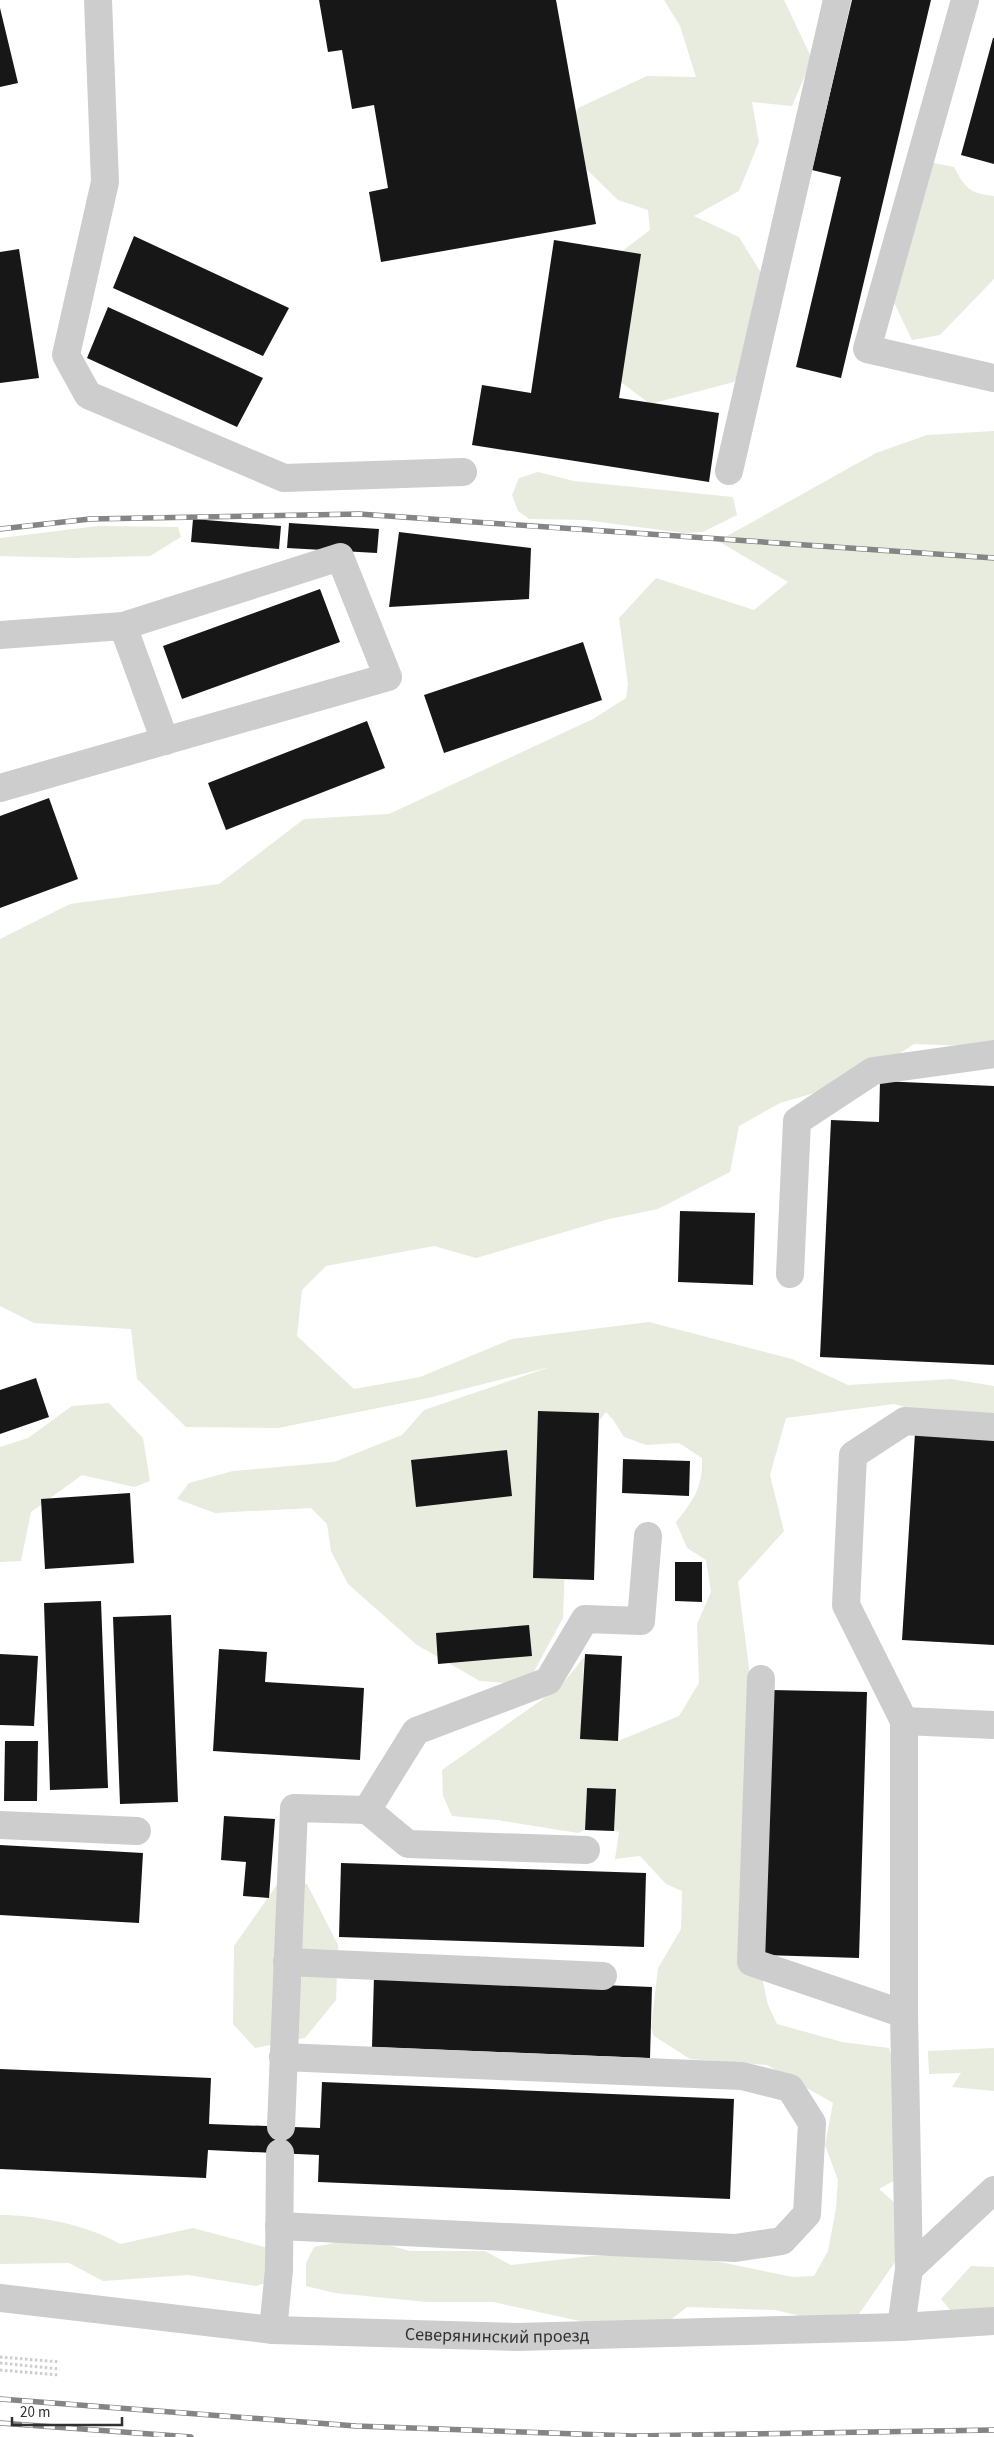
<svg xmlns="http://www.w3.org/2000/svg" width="994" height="2437" viewBox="0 0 994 2437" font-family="'Source Sans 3',sans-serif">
  <rect width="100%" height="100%" fill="#fff"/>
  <path fill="#e7ecde" d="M664,0H784L812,59L792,106L752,102L759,142L739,191L694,216L739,237L780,304L734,382L650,404L601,367L605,264L650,230L648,210L618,200L579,162L569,126L578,108L647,76L696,77L680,26Z
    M934,163L954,167C965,188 969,193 994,196V279L940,335L912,340L888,290L913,194Z
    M994,431V1047L914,1044L859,1080L780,1103L739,1126L730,1172L658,1209L609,1219L476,1258L434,1246L326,1266L302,1290L297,1336L354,1389L420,1377L512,1339L649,1322L792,1359L848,1385L951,1379L994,1386V1424L972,1426L894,1404L786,1418L770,1475L784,1531L738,1582L756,1723L748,1913L768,2005L777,2024L842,2042L889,2048L907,2115L901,2177L879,2189L903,2210L895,2262L859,2314L839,2325L775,2310L687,2307L668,2322L625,2331L493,2302H427L335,2293L306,2286V2263L314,2247L339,2242L374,2241L410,2251H485L511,2265L592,2256L653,2254L720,2262L793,2277L814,2276L828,2251L836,2208L838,2180L825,2145L833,2103L767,2065L690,2059L654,2036L651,2028L658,1968L681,1929L682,1891L666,1884L640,1856L615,1859L619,1832L614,1831L615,1789L587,1788L585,1830L578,1833L497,1820L452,1816L443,1796L442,1770L560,1687L584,1657L581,1739L618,1741L679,1716L699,1683L697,1624L711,1592L706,1560L687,1548L676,1522C693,1501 703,1487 702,1458L679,1443L646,1445L624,1437L614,1421L606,1412L556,1475L566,1538L563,1618L532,1675L505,1683L480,1681L417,1645L348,1584L331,1551L327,1524L311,1508L215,1513L177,1499L189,1483L233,1471L334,1462L402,1435L424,1410L550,1367L428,1398L278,1428L186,1427L137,1379L131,1329L34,1323L0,1306V939L70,904L219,884L304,819L389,814L593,719L626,698L628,684L619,618L656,578L754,610L788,582L718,541L876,453L927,435Z
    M538,472L574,481L733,497L737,515L703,532L684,533L585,520L529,519L518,511L512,495L519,478Z
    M98,526L178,527L181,537L150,556L75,558L0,556V538Z
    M109,1403L143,1438L150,1481L134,1487L82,1475L31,1512L21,1561L0,1562V1447L28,1438L72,1406Z
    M283,1876L307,1884L338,1945L336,2000L305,2038L255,2048L233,2024L234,1946Z
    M994,2048V2091L952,2087L961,2073L929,2074L928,2051Z
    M0,2215C37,2215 88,2225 120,2244L193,2228L268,2248L271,2281L256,2286L188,2275L103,2281L69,2263L0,2264Z
    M971,2266L994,2267V2328L957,2318L941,2299Z"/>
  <path fill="#171717" d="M319,0H556L596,224L381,262L369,192L388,188L374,105L352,109L342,50L328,52Z
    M852,0H931L841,378L796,367L841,177L812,170Z
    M0,8L18,83L0,87Z
    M993,38H994V164L961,155Z
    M134,236L289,308L263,356L113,288Z
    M554,240L641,254L619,398L719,413L709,482L472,445L482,385L531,393Z
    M19,249L39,378L0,383V252Z
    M108,307L263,378L237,427L87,358Z
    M193,519L281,526L279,549L191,542Z
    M289,523L379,529L377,553L287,548Z
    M399,532L531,548L529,599L389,607Z
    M320,589L340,642L182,699L163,646Z
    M583,642L602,700L444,753L424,695Z
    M367,721L385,768L226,830L208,783Z
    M49,798L78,879L0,908V816Z
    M880,1081L994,1086V1365L820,1357L831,1120L879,1122Z
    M680,1211L755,1213L753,1285L678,1282Z
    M36,1378L49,1417L0,1434V1390Z
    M538,1411L599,1413L594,1580L533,1578Z
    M915,1433L994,1438V1645L902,1640Z
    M507,1450L512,1496L416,1507L411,1460Z
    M623,1459L690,1461L689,1496L622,1493Z
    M130,1493L134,1563L45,1569L41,1499Z
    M675,1562H702V1602L675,1601Z
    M101,1601L108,1788L50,1790L44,1603Z
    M171,1615L178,1802L120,1804L113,1617Z
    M529,1625L532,1656L438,1664L436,1633Z
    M219,1649L267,1652L265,1682L364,1688L360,1760L213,1751Z
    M0,1654L38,1656L34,1726L0,1725Z
    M585,1654L622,1656L618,1741L580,1739Z
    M771,1690L867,1692L859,1958L764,1955Z
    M5,1741H38L37,1801H4Z
    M587,1788L616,1789L614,1831L585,1830Z
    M224,1816L275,1819L269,1898L243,1896L246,1862L221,1860Z
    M0,1845L143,1853L139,1923L0,1915Z
    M341,1863L646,1873L644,1947L339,1937Z
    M374,1976L652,1987L650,2058L372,2047Z
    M0,2069L211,2078L209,2124L320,2128L322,2082L734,2099L730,2199L318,2182L319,2155L208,2150L206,2178L0,2169Z"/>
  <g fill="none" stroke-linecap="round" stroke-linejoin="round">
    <path stroke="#cdcdcd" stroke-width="3" stroke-dasharray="2.5 2.5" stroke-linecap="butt" d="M0,2357L60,2362
      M0,2363L60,2369
      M0,2370L59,2375"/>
    <g stroke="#cdcdcd" stroke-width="28">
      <path d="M98,0L105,182L66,355L88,395L284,478L463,472"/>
      <path d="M965,0L867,349L994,378"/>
      <path d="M729,471L837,0"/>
      <path d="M123,626L165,741"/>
      <path d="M0,635L123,626L340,557L388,677L0,788"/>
      <path d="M790,1274L797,1121L873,1071L994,1054"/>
      <path d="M761,1679L751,1962L904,2014L909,2269L901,2327"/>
      <path d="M904,1721L846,1605L853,1455L905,1421L994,1427"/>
      <path d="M367,1810L408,1844L586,1850"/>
      <path d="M0,1825L137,1831"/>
      <path d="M287,1962L603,1976"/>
      <path d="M904,2014V1721L994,1725"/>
      <path d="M281,2127L294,1808L367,1810L416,1731L548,1681L585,1619L641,1621L648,1536"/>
      <path d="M279,2226L735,2248L782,2241L807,2214L812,2123L790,2088L742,2076L283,2057"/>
      <path d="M909,2269L994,2190"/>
      <path id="s1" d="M0,2298L273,2330L516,2337L901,2327L994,2321"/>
      <path d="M273,2330L279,2270L280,2153"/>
    </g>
    <defs>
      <path id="rail" d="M0,529L90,519L359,514L994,558
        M0,2399L356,2426L633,2436L994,2430
        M0,2423L191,2437"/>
    </defs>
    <use href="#rail" stroke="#858585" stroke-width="5.5"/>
    <use href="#rail" stroke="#fff" stroke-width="4" stroke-dasharray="11" stroke-linecap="butt"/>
  </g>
  <g text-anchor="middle" stroke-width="5" stroke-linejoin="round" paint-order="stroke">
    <g font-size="18" fill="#303030" stroke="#fff">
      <text dy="6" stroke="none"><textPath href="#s1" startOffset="499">Северянинский проезд</textPath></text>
    </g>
  </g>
  <path d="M12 2417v8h110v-8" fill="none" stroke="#303030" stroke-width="2.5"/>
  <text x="20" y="2417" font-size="15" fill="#303030" stroke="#ffffff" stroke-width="4" paint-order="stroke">20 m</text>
</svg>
